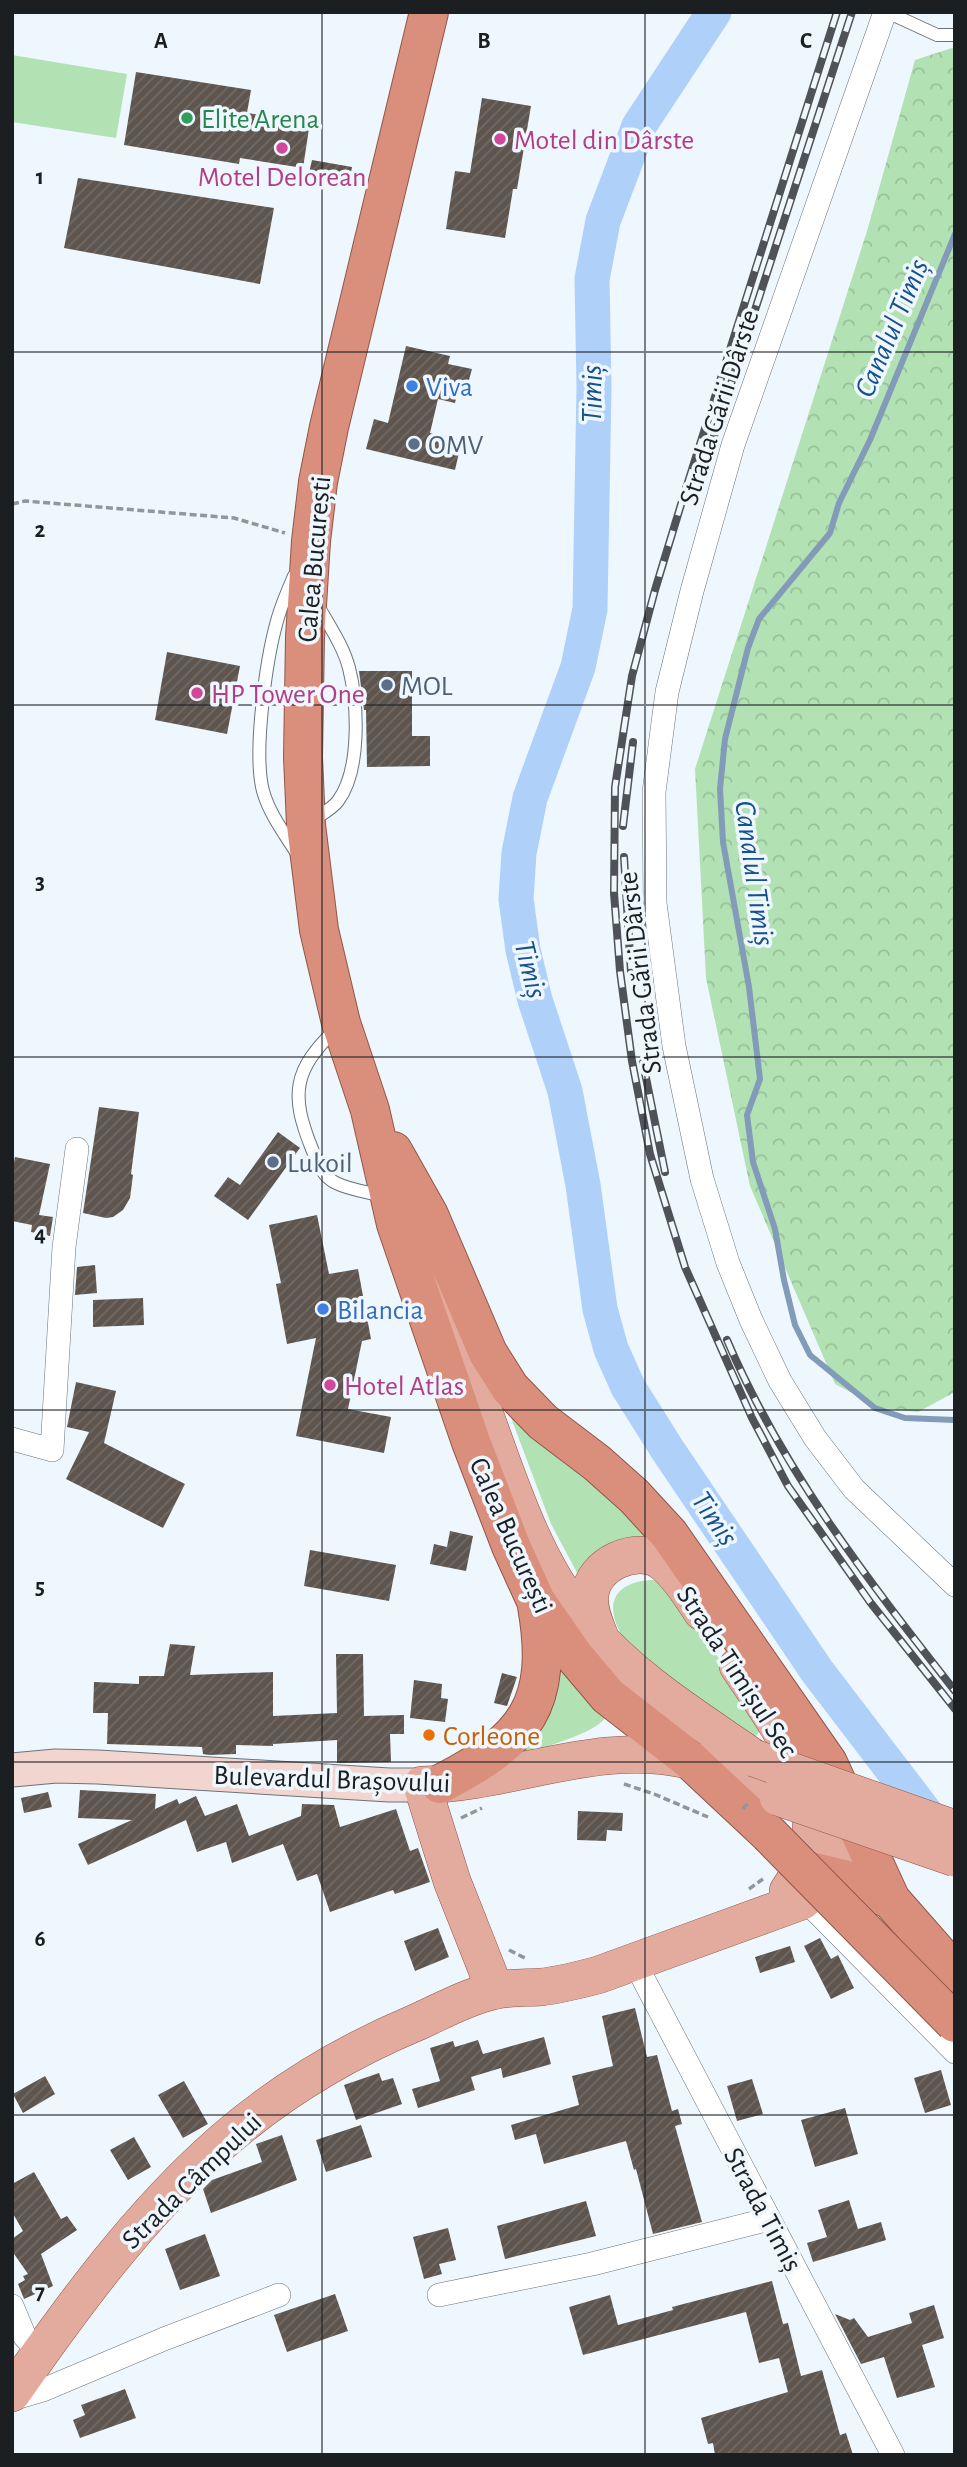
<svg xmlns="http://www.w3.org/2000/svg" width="967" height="2467" viewBox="0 0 967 2467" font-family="'Alegreya Sans',sans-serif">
  <defs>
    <pattern id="forest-crowns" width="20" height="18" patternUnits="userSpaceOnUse" patternTransform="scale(1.75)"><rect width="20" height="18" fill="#b2e1b3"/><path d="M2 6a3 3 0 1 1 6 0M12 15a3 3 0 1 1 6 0" fill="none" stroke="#98c19a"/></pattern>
    <pattern id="building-hatch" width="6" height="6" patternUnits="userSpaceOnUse" patternTransform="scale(1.75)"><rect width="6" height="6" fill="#5e554f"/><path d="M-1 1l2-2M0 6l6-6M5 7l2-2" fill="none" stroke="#716a65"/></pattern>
  </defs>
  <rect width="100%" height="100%" fill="#eff7fe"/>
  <path fill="#b2e1b3" d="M12,55L127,74L116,138L12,122Z
    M510,1415L654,1530L588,1593L551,1524Z
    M651,1580L660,1581L696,1624L761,1722L762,1728L753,1740L746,1737C718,1715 689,1693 661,1670C651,1662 635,1654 627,1643C604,1611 608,1583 651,1580Z
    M558,1656L603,1709L605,1718C596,1733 542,1748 524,1753L521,1749Z"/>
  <path fill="url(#forest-crowns)" d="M955,47V1392L918,1412L881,1408L835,1384L750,1186L706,978L695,769L867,231L915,60Z"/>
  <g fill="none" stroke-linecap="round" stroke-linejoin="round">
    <path stroke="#829bb8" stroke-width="6" d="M955,234L870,440L839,503L830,533L759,619L748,648L725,739L720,789L723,842L749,987L760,1079L747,1115L753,1162L775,1229L784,1280L795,1325L810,1355L875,1408L905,1418L955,1420"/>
    <path stroke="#aed0f9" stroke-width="35" d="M714,12L639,126L603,221L592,279L594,387L590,609L578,667L530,798L519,853L516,899L523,950L535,1000L565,1091L583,1185L600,1309L611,1349L628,1387L667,1449L817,1671L940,1832"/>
  </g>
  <path fill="url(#building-hatch)" d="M136,72L251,90L247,113L310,122L303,168L240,158L239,164L124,145Z
    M482,98L531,106L517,189H513L505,238L446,229L455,171L470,173Z
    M312,160L352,167L349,185L308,177Z
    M78,178L274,208L260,284L64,248Z
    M406,346L450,356L448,364L472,369L467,387L459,385L455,403L438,399L430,433L462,440L455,470L366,449L374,419L388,423Z
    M167,652L240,666L227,734L155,720Z
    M359,671H412V736H430V766L367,767L366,710H364Z
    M99,1107L139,1112L131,1174L133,1175L130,1198L123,1210L113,1217L106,1218L83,1213Z
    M278,1132L300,1148L248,1220L214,1196L228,1177L240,1185Z
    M15,1157L50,1164L39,1215L53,1217L50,1236L31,1232L32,1225L12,1221V1172Z
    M317,1215L329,1274L358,1269L371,1339L362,1341L348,1409L391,1417L384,1453L296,1436L316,1338L287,1344L276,1284L281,1283L269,1225Z
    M95,1265L97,1293L75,1295L77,1267Z
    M143,1298L144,1325L93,1327V1300Z
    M76,1382L116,1391L104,1443L185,1484L163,1528L66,1479L89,1432L67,1427Z
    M450,1531L473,1536L466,1571L430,1564L434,1544L447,1547Z
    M310,1550L396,1565L389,1601L304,1586Z
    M170,1644L195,1646L190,1675L273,1672V1716L337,1713L336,1654H363L364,1716L404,1715V1734H390L391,1762L337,1763V1740L273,1744V1746L236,1745V1754L209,1755L203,1754L202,1747L107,1744L108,1713H93L94,1682L139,1684V1676H164Z
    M502,1673L517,1677L507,1706L494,1703Z
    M414,1680L442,1684L441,1698L448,1699L445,1722L410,1718Z
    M80,1790L156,1794L155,1809L177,1799L179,1804L196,1796L205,1816L237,1804L249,1836L301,1816L302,1804L334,1805L340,1827L396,1809L410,1851L418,1848L430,1882L395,1894L393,1890L330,1912L317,1874L297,1881L283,1844L232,1863L226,1842L197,1852L186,1820L88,1865L78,1844L132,1820L78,1818Z
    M48,1792L52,1807L24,1813L21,1798Z
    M578,1811L623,1813L622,1831L607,1830L606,1841L577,1840Z
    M438,1928L449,1957L415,1971L404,1941Z
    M820,1938L831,1959L838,1955L854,1988L831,1999L804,1946Z
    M790,1946L795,1962L760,1973L755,1957Z
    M635,2008L647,2057L657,2055L672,2111L678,2109L682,2124L675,2126L702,2222L653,2234L636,2169L634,2170L626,2141L544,2164L536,2134L515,2140L511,2125L579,2105L572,2076L613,2066L602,2016Z
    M544,2037L551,2064L503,2078L501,2068L471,2077L475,2090L418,2108L412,2089L440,2081L430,2048L453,2041L455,2047L478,2040L483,2054Z
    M941,2070L951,2105L925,2113L914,2078Z
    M379,2073L382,2081L393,2078L402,2104L356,2120L344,2085Z
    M45,2076L55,2094L23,2113L13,2094Z
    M752,2079L763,2114L737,2121L727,2086Z
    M184,2081L208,2124L183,2138L158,2095Z
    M845,2108L858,2154L815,2167L801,2120Z
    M361,2125L372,2157L326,2172L316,2140Z
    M282,2135L297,2180L211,2213L203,2189L212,2180L262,2162L256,2144Z
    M134,2137L151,2167L128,2180L110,2150Z
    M34,2172L61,2219L67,2216L77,2230L41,2254L53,2286L24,2299L18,2284L25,2280L23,2276L28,2274L12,2251V2239L23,2231L12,2212V2184Z
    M849,2200L858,2229L881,2222L886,2240L813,2262L807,2243L827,2237L818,2210Z
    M586,2201L596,2236L505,2259L497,2226Z
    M448,2228L456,2260L439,2264L442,2274L424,2279L413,2237Z
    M205,2234L220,2276L180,2290L165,2249Z
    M772,2281L783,2324L788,2323L801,2376L822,2370L840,2435L846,2433L853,2455H715L713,2443L708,2444L701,2418L788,2392L779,2358L759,2363L746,2312L583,2355L569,2307L610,2295L618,2325L673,2310L672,2307Z
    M335,2294L348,2331L287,2352L274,2315Z
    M934,2305L944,2338L922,2345L935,2387L897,2398L884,2357L861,2364L835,2314L850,2320L854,2318L868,2337L912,2323L909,2313Z
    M125,2389L136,2418L80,2438L73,2420L85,2415L81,2405Z"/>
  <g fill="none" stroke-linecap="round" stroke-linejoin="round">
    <defs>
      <path id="service" d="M887,12L937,35H955
        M294,576C288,590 281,606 277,621C266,660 253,753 263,791C269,813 284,833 296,852
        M312,821C320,815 332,809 338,801C361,770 358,704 349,668C343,645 328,624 317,604
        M336,1029C293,1070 290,1095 312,1149C318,1163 322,1176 336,1183C350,1190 368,1192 383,1196"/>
      <path id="minor" d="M885,12L733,445L692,591L667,692L654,792L655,903L674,1046L702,1179L728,1263L751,1320L780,1381L815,1438L854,1489L955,1585
        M12,1439L52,1450L64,1247L77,1149
        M794,1905L809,1904L955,2052
        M635,1963L893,2455
        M439,2295L592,2264L769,2219
        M12,2306L25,2337L40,2353
        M12,2399L43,2390L164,2339L279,2295"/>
      <path id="secondary" d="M12,1770L56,1766L98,1767L389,1785H422"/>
      <path id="primary" d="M417,1232C439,1288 460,1344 480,1401C507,1475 533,1562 584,1622C635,1681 692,1715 754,1758
        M600,1637C595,1624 588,1610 590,1595C592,1565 636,1544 661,1561C678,1574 690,1594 702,1612
        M738,1666C783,1733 846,1811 788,1891
        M495,1990L452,1881L422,1785C512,1783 598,1739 688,1760C719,1767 749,1785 778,1797
        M12,2393C74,2304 140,2214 222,2142C279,2092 346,2052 415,2023C440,2012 466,1997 493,1991C508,1987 525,1988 541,1987C560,1985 579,1980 598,1975L802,1901C833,1877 845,1849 850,1811"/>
      <path id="trunk" d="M429,12L329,427L318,482L311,541L305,637L303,757L306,825L319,930L341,1023L370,1110L396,1224L471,1442L511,1546L536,1601L575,1657L608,1696L690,1760L769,1834
        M393,1151L429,1215L488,1353L510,1388L543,1422L597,1463L634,1496L669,1534L828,1763L891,1900L955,1973
        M440,1784C526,1740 554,1705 537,1606
        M802,1869L851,1881L891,1900"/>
    </defs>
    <use href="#service" stroke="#6b747b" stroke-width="14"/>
    <use href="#minor" stroke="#6b747b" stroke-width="24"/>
    <use href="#secondary" stroke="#6b747b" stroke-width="35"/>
    <use href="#primary" stroke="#925647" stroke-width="38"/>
    <use href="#trunk" stroke="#925647" stroke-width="40"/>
    <path stroke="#90969b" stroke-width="3.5" stroke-dasharray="7 3.5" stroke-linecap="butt" d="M12,504L25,501L234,518L285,533
      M624,1784L654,1794L708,1817
      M461,1818L482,1808
      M749,1889L763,1879
      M509,1950L527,1959"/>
    <use href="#service" stroke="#fff" stroke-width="12"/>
    <use href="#minor" stroke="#fff" stroke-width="23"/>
    <use href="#secondary" stroke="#f1d5ce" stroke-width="33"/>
    <use href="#primary" stroke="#e3ab9d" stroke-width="37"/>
    <use href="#trunk" stroke="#da8f7c" stroke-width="38"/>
    <defs>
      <path id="rail" d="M837,12L683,498L655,590L632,676L615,787L614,893L620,971L632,1061L650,1154L685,1267L752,1418L788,1486L870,1602L955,1709
        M697,488L852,12
        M623,826L633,742
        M624,857L631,972
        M643,1063L665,1172
        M727,1340C783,1471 867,1579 955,1691"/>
    </defs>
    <use href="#rail" stroke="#4f5357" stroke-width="8"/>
    <use href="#rail" stroke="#eff7fe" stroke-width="5" stroke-dasharray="16" stroke-linecap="butt"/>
    <defs>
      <path id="primary-bridge" d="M754,1758L955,1829
        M778,1797L955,1858"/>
      <path id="trunk-bridge" d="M769,1834L955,2023"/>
    </defs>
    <use href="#primary-bridge" stroke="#925647" stroke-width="38" stroke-linecap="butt"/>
    <use href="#trunk-bridge" stroke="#925647" stroke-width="40" stroke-linecap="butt"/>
    <path stroke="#90969b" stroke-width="3.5" stroke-dasharray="7 3.5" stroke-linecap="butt" d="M743,1809L750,1801"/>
    <use href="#primary-bridge" stroke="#e3ab9d" stroke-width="37"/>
    <use href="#trunk-bridge" stroke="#da8f7c" stroke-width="38"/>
  </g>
  <path fill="none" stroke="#1c1f22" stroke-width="2" stroke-opacity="0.55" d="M322,12V2455M645,12V2455M12,352H955M12,705H955M12,1057H955M12,1410H955M12,1762H955M12,2115H955"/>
  <circle fill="#2e9e5b" stroke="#eff7fe" stroke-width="2.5" cx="187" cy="118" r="7"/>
  <g fill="#d1479c" stroke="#eff7fe" stroke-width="2.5">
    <circle cx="500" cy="139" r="7"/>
    <circle cx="282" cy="148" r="7"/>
    <circle cx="197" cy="693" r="7"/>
    <circle cx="330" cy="1385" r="7"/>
  </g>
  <g fill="#3f7fe0" stroke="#eff7fe" stroke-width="2.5">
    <circle cx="412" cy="386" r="7"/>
    <circle cx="323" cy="1309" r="7"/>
  </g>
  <g fill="#5c6f8a" stroke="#eff7fe" stroke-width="2.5">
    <circle cx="414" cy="444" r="7"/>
    <circle cx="387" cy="685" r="7"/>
    <circle cx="273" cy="1162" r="7"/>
  </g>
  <circle fill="#e8710a" stroke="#eff7fe" stroke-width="2.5" cx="429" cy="1735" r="7"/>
  <g text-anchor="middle" stroke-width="7" stroke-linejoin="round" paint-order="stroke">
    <g font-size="28" fill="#27864d" stroke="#eff7fe" text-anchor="start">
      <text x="201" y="128">Elite Arena</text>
    </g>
    <g font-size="28" fill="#b23c85" stroke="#eff7fe" text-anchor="start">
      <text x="514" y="149">Motel din Dârste</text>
      <text x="282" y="186" text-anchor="middle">Motel Delorean</text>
      <text x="211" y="703">HP Tower One</text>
      <text x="344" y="1395">Hotel Atlas</text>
    </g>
    <g font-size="28" fill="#366cbe" stroke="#eff7fe" text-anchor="start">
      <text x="426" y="396">Viva</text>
      <text x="337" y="1319">Bilancia</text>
    </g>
    <g font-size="28" fill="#1c1f22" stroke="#eff7fe">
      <text transform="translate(718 407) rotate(-72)" y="10">Strada Gării Dârste</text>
      <text transform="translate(313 559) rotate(-85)" y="10">Calea București</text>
      <text transform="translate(639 973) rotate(-97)" y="10">Strada Gării Dârste</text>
      <text transform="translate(512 1535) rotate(66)" y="10">Calea București</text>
      <text transform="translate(738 1671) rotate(57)" y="10">Strada Timișul Sec</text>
      <text transform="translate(332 1778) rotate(2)" y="10">Bulevardul Brașovului</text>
      <text transform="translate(191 2180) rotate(-44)" y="10">Strada Câmpului</text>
      <text transform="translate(764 2209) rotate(62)" y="10">Strada Timiș</text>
    </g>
    <g font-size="28" fill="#4e5e75" stroke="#eff7fe" text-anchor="start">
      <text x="428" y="454">OMV</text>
      <text x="401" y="695">MOL</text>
      <text x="287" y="1172">Lukoil</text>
    </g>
    <g font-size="28" fill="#c56008" stroke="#eff7fe" text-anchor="start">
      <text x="443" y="1745">Corleone</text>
    </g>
    <g font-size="30" font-style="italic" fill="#17508d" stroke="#eff7fe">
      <text transform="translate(891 328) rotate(-67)" y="10">Canalul Timiș</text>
      <text transform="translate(591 394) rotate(-90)" y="10">Timiș</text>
      <text transform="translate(755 873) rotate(82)" y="10">Canalul Timiș</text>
      <text transform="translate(531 969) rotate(76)" y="10">Timiș</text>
      <text transform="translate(715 1518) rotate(56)" y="10">Timiș</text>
    </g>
  </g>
  <g font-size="23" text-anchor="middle" font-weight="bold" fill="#1c1f22" stroke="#eff7fe" stroke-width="7" stroke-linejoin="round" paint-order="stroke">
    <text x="161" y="48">A</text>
    <text x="484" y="48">B</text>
    <text x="806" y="48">C</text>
    <text x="40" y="184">1</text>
    <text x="40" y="537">2</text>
    <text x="40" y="889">3</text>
    <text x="40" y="1241">4</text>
    <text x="40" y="1594">5</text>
    <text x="40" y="1946">6</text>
    <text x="40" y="2299">7</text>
  </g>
  <rect width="967" height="2467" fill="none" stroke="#1c1f22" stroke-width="28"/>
</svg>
